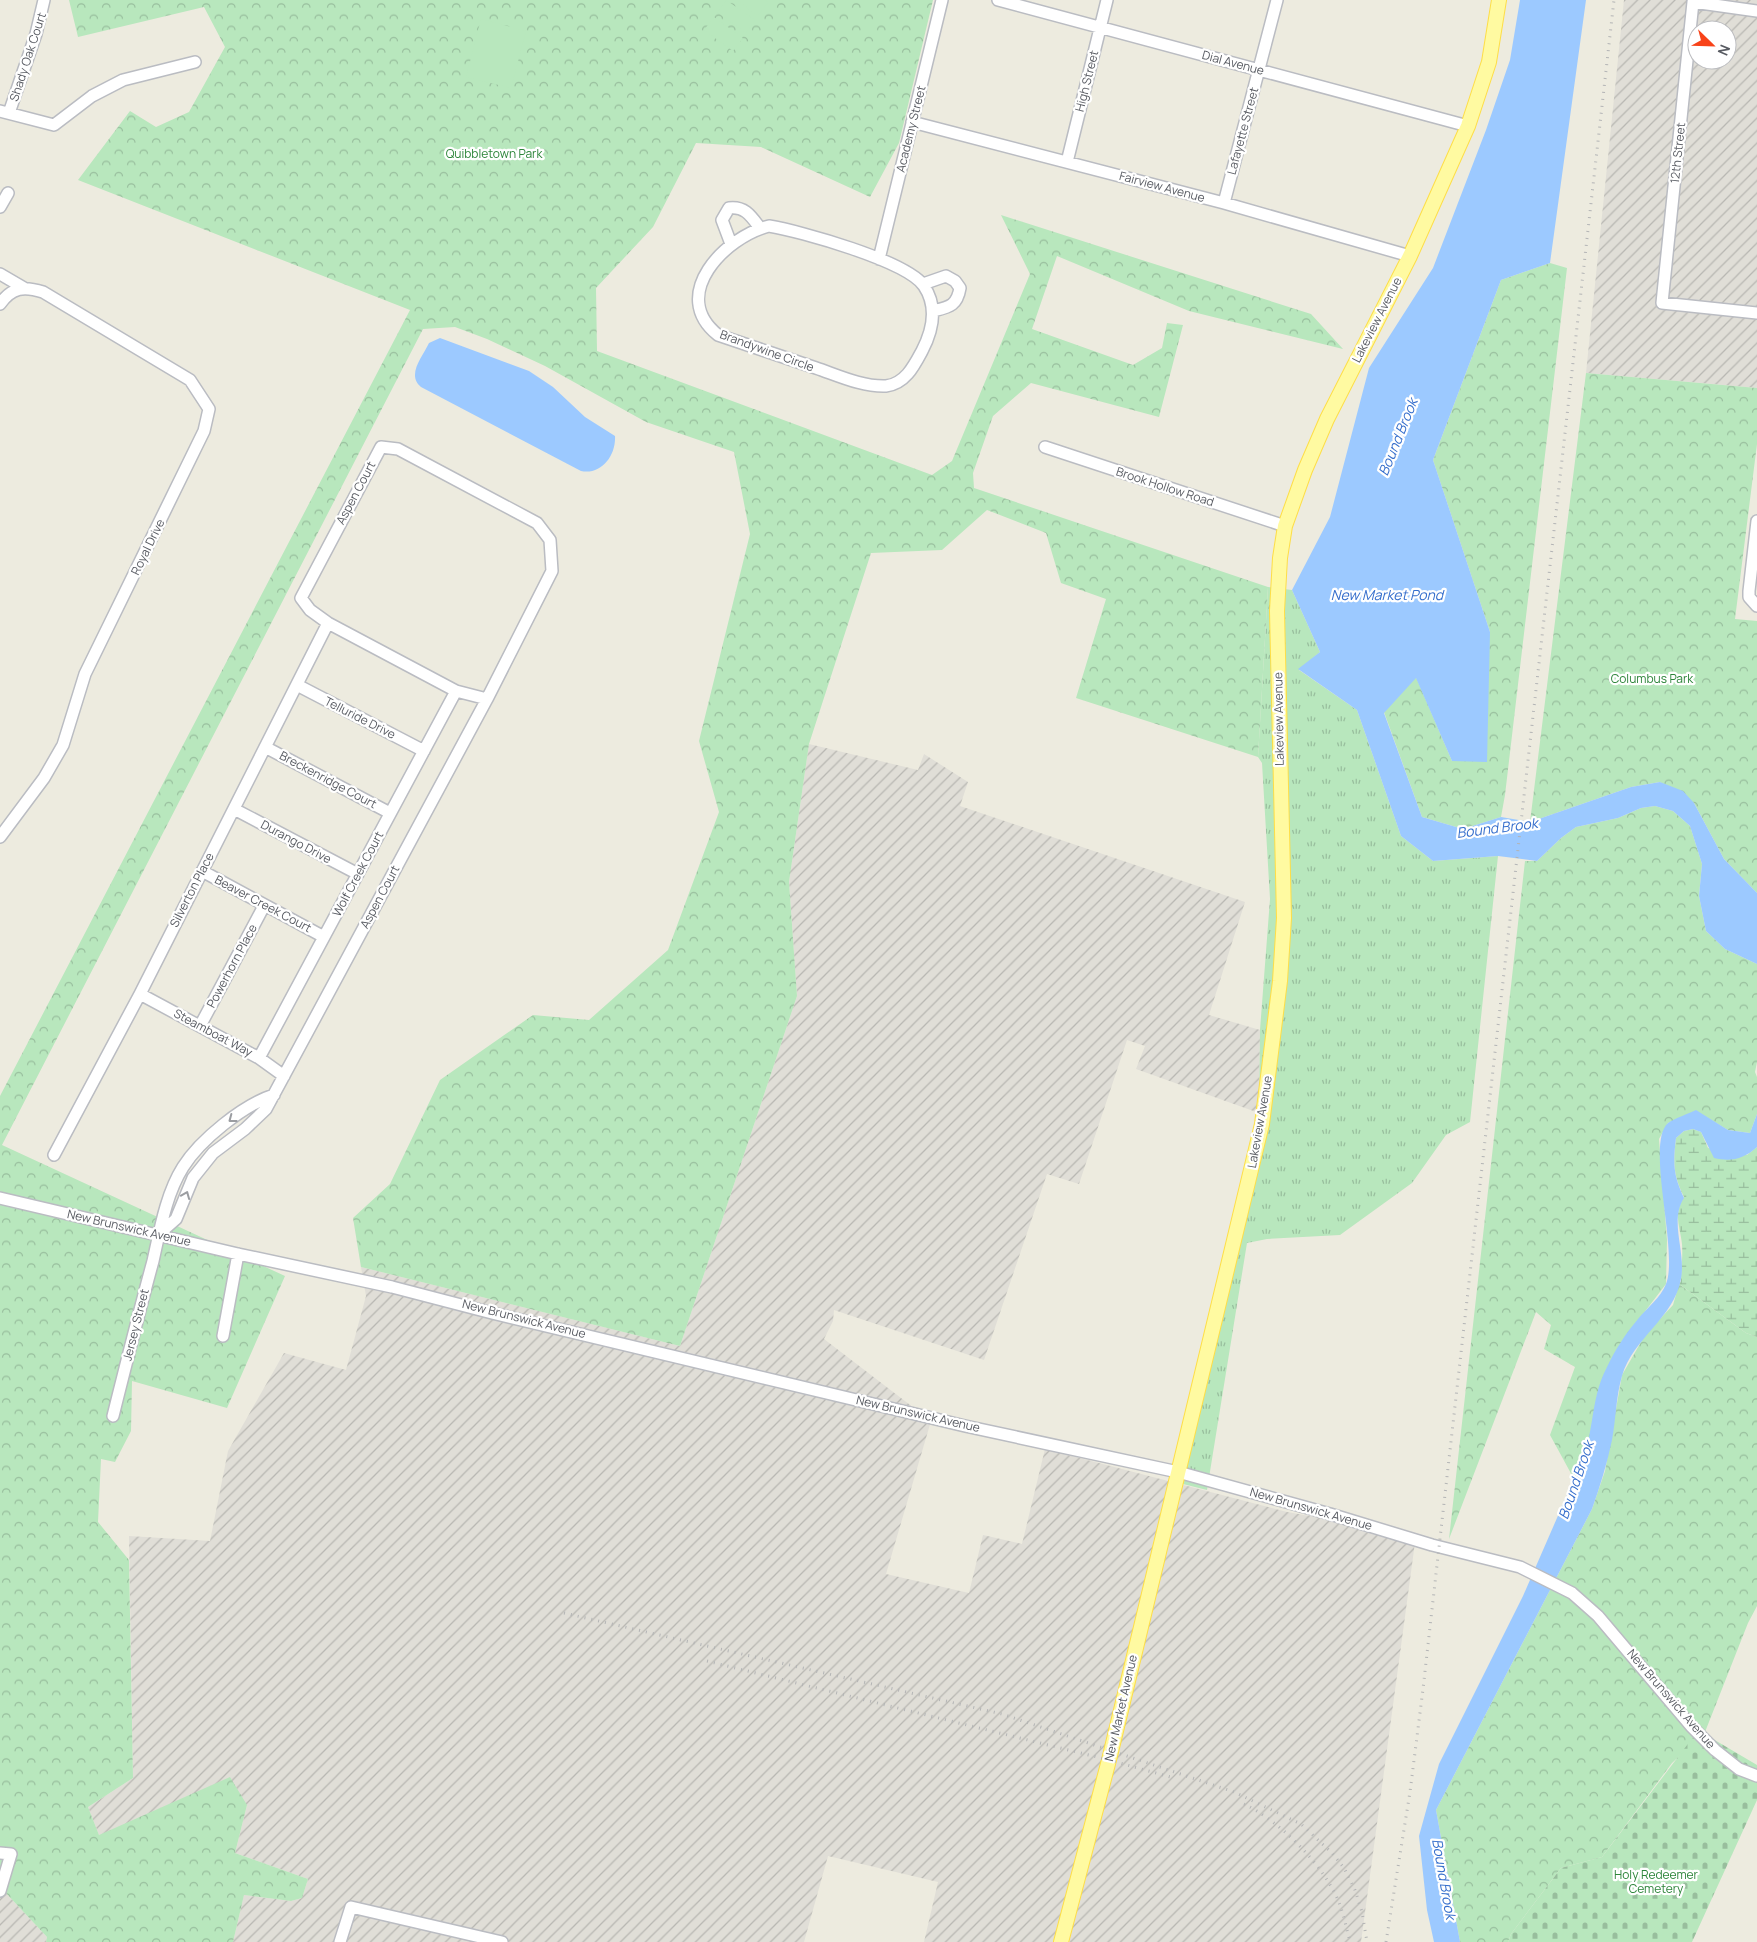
<svg xmlns="http://www.w3.org/2000/svg" width="1757" height="1942" viewBox="0 0 1757 1942" font-family="Manrope,sans-serif">
  <defs>
    <pattern id="industrial-furrows" width="10" height="10" patternUnits="userSpaceOnUse" patternTransform="scale(1.25)"><rect width="10" height="10" fill="#e0ded7"/><path d="M-1 1l2-2M0 10L10 0M9 11l2-2" fill="none" stroke="#b8b7b2"/></pattern>
    <pattern id="grass-tufts" width="24" height="20" patternUnits="userSpaceOnUse" patternTransform="scale(1.25)"><rect width="24" height="20" fill="#b8e7bd"/><path d="M3 7l-1-3M5 7V3M7 7l1-3M15 17l-1-3M17 17v-4M19 17l1-3" fill="none" stroke="#98be9d"/></pattern>
    <pattern id="forest-crowns" width="20" height="18" patternUnits="userSpaceOnUse" patternTransform="scale(1.25)"><rect width="20" height="18" fill="#b8e7bd"/><path d="M2 6a3 3 0 1 1 6 0M12 15a3 3 0 1 1 6 0" fill="none" stroke="#98be9d"/></pattern>
    <pattern id="wetland-marsh" width="20" height="14" patternUnits="userSpaceOnUse" patternTransform="scale(1.25)"><rect width="20" height="14" fill="#b8e7bd"/><path d="M1 5h8M5 5V1M11 12h8M15 12V8" fill="none" stroke="#98be9d"/></pattern>
    <pattern id="cemetery-stones" width="16" height="16" patternUnits="userSpaceOnUse" patternTransform="scale(1.25)"><rect width="16" height="16" fill="#b8e7bd"/><path d="M2 7V4a2 2 0 0 1 4 0v3zM10 15v-3a2 2 0 0 1 4 0v3z" fill="#98be9d"/></pattern>
  </defs>
  <rect width="100%" height="100%" fill="#edebdf"/>
  <path fill="url(#industrial-furrows)" fill-rule="evenodd" d="M1624,0H1757V388L1586,373ZM1697,30H1727V60H1697Z
    M809,744L918,770L924,754L968,782L960,806L1245,902L1209,1015L1260,1030L1259,1113L1136,1069L1145,1046L1127,1040L1079,1184L1047,1174L984,1360L834,1310L833,1321L824,1339L931,1421L886,1574L969,1593L983,1535L1022,1544L1045,1449L1287,1512L1416,1535L1361,1942H924L938,1882L828,1856L804,1942H233L244,1895L291,1901L302,1898L308,1879L235,1853L247,1805L99,1835L88,1807L133,1778L129,1536L210,1541L228,1451L284,1353L346,1370L366,1296L361,1267L680,1346L797,996L789,882Z
    M0,1889L5,1892L47,1937L46,1942H0Z"/>
  <path fill="url(#grass-tufts)" d="M1268,587L1292,590L1320,652L1299,670L1357,710L1401,836L1433,861L1498,856L1470,1122L1446,1135L1412,1183L1340,1235L1267,1239L1247,1243L1207,1490L1171,1481L1259,1113L1260,1030L1270,899L1262,763L1258,757Z"/>
  <path fill="url(#forest-crowns)" d="M69,0H933L899,143L870,197L761,147L696,143L653,227L596,288L597,351L932,475L952,461L1030,274L1001,215L1311,314L1343,349L1189,311L1057,256L1032,329L1133,365L1162,348L1167,323L1183,325L1159,417L1031,383L993,416L973,473L974,488L1268,587L1258,757L1076,698L1106,599L1061,583L1046,533L987,510L942,550L871,553L809,744L789,882L797,996L680,1346L361,1267L353,1218L390,1184L440,1080L533,1015L589,1020L668,950L719,812L699,741L750,534L734,452L646,422L545,366L487,339L455,327L423,329L2,1145L285,1276L227,1408L132,1381L131,1431L115,1462L101,1459L98,1522L129,1560L133,1778L88,1807L99,1835L230,1777L247,1805L235,1853L308,1879L302,1898L291,1901L244,1895L233,1942H46L47,1937L5,1892L0,1889V1096L410,310L78,180L130,111L156,127L189,112L225,47L204,7L78,37Z
    M1550,263L1567,268L1505,795L1501,817L1463,829L1422,817L1384,712L1416,677L1452,761L1490,632L1433,460L1501,280Z
    M1586,373L1757,388V444L1735,619L1757,621V893L1724,859L1694,803L1660,782L1631,787L1530,822Z
    M1655,806L1673,811L1690,826L1702,864L1699,896L1706,931L1725,949L1757,964V1062L1755,1072L1757,1077V1114L1750,1133L1728,1130L1696,1111L1668,1123L1659,1139L1667,1240L1666,1284L1620,1344L1583,1464L1574,1479L1550,1435L1575,1367L1544,1349L1551,1325L1536,1312L1449,1539L1525,861H1537L1561,838L1576,827L1618,818L1641,808Z
    M1679,1284L1746,1333L1757,1337V1606L1748,1623L1705,1732L1672,1763L1602,1857L1561,1868L1511,1934L1508,1942H1460L1436,1810L1592,1509L1605,1471L1622,1375L1645,1335L1673,1305Z"/>
  <path fill="url(#wetland-marsh)" d="M1693,1129L1701,1132L1708,1148L1747,1155L1757,1147V1337L1746,1333L1679,1284L1681,1281C1681,1269 1683,1256 1682,1244C1680,1226 1673,1214 1684,1197C1673,1175 1673,1162 1676,1138L1684,1131Z"/>
  <path fill="url(#cemetery-stones)" d="M1700,1728L1713,1739L1757,1765V1800L1692,1942H1508L1511,1934L1561,1868L1602,1857Z"/>
  <path fill="#b8e7bd" d="M726,0L755,20L746,33L717,12Z
    M737,0H765L768,2L758,16Z
    M714,17L743,38L733,51L704,30Z
    M481,19L526,31L511,88L466,77Z"/>
  <path fill="#9cc9ff" d="M1520,0H1586L1550,263L1501,280L1433,460L1490,632L1487,762L1452,761L1416,678L1384,713L1422,817L1463,829L1501,817L1530,822L1631,787L1660,782L1683,791L1694,803L1724,859L1757,893V964L1725,949L1706,931L1699,896L1702,864L1690,826L1673,811L1655,806L1641,808L1618,818L1576,827L1561,838L1537,861L1498,856L1433,861L1401,836L1357,710L1298,669L1320,652L1292,590L1330,517L1369,368L1433,268L1486,130L1510,60Z
    M440,338L529,371L553,387L585,417L615,436C616,456 601,475 581,471L421,387C406,375 423,356 429,343Z
    M1696,1110L1728,1130L1750,1133L1757,1114V1147C1744,1159 1731,1162 1714,1158L1701,1132L1693,1129L1684,1131L1676,1138C1673,1163 1673,1175 1684,1198C1669,1221 1686,1251 1681,1279C1674,1318 1633,1338 1622,1376C1616,1396 1616,1419 1612,1440C1607,1464 1600,1486 1592,1509L1436,1810L1460,1942H1434L1427,1910L1419,1836L1439,1764L1523,1596L1574,1479C1596,1443 1588,1402 1607,1367C1615,1350 1626,1333 1638,1319C1647,1308 1661,1297 1666,1284C1679,1252 1645,1143 1668,1123C1675,1118 1688,1114 1696,1110Z"/>
  <g fill="none" stroke-linecap="round" stroke-linejoin="round">
    <defs>
      <path id="minor" d="M998,0L1468,126
        M1757,11L1693,2L1662,303L1757,313
        M0,111L54,125L92,96L123,80L195,62
        M9,113L36,34L44,0
        M912,122L1224,203L1410,256
        M1067,162L1107,0
        M1224,203L1277,0
        M0,207L8,193
        M769,226C800,231 907,261 924,286C938,307 933,330 922,351C914,366 905,384 886,386C862,387 837,375 816,368C783,357 751,346 718,335C668,295 725,237 769,226Z
        M731,244L722,220L729,208C745,206 751,216 760,228
        M879,259L942,0
        M0,274L24,288
        M923,284L946,276L955,281L960,288C957,306 949,307 933,311
        M0,304C12,287 24,286 43,292L190,380L209,409L204,431L85,674L63,745L44,778L0,837
        M1045,447L1285,526
        M1757,521L1749,591V597L1757,606
        M297,685L424,751
        M265,747L390,813
        M234,809L358,874
        M202,871L324,937
        M140,994L259,1058L284,1076
        M200,1026L264,906
        M259,1058L456,691
        M54,1155L140,994L328,623
        M0,1198L238,1254L392,1287L492,1313L965,1426L1178,1472L1330,1514L1432,1545L1520,1567L1572,1593L1598,1616L1691,1726L1715,1750L1739,1769L1757,1776
        M159,1234L176,1219L193,1178L213,1153L245,1129L266,1109L487,699L552,571L550,540L537,523L398,449L381,447L301,598L310,610L328,623L456,691L487,699
        M223,1336L238,1254
        M113,1416C126,1364 139,1312 153,1261C160,1230 166,1194 183,1167C200,1140 243,1105 274,1095
        M0,1853L11,1854L0,1891
        M340,1942L351,1907L502,1942"/>
      <path id="major" d="M1061,1942L1109,1760L1262,1124L1280,981L1284,918L1277,611L1280,558L1285,526L1305,470L1327,419L1410,256L1468,126L1489,62L1499,0"/>
    </defs>
    <use href="#minor" stroke="#babcc2" stroke-width="14"/>
    <use href="#major" stroke="#fede47" stroke-width="16"/>
    <use href="#minor" stroke="#fff" stroke-width="11"/>
    <use href="#major" stroke="#fffaa1" stroke-width="14"/>
    <path stroke="#b3b4b5" stroke-width="3" stroke-dasharray="1 6" stroke-linecap="butt" d="M564,1613L1002,1714L1234,1792L1301,1824L1332,1853L1344,1868L1355,1890L1362,1912L1367,1942
      M707,1661L1109,1760L1174,1778
      M1244,1804C1280,1821 1326,1867 1340,1905C1344,1917 1347,1930 1350,1942
      M1386,1942L1410,1792L1423,1689L1614,0"/>
  </g>
  <defs><path id="oneway-chevron" d="M-2-3.5L2.5 0L-2 3.5" fill="none" stroke-width="1.6" stroke-linecap="round" stroke-linejoin="round" transform="scale(1.25)"/></defs>
  <g stroke="#9b9da1">
    <use href="#oneway-chevron" transform="translate(232 1119) rotate(143)"/>
    <use href="#oneway-chevron" transform="translate(186 1195) rotate(-68)"/>
  </g>
  <g text-anchor="middle" stroke-width="4.5" stroke-linejoin="round" paint-order="stroke">
    <g font-size="12" fill="#585b62" stroke="#fff">
      <text transform="translate(28 57) rotate(-72)" y="4">Shady Oak Court</text>
      <text transform="translate(1233 63) rotate(15)" y="4">Dial Avenue</text>
      <text transform="translate(1087 81) rotate(-76)" y="4">High Street</text>
      <text transform="translate(911 129) rotate(-76)" y="4">Academy Street</text>
      <text transform="translate(1243 131) rotate(-75)" y="4">Lafayette Street</text>
      <text transform="translate(1678 153) rotate(-84)" y="4">12th Street</text>
      <text transform="translate(1162 187) rotate(15)" y="4">Fairview Avenue</text>
      <text transform="translate(1377 320) rotate(-63)" y="4">Lakeview Avenue</text>
      <text transform="translate(767 351) rotate(20)" y="4">Brandywine Circle</text>
      <text transform="translate(1165 487) rotate(18)" y="4">Brook Hollow Road</text>
      <text transform="translate(356 493) rotate(-62)" y="4">Aspen Court</text>
      <text transform="translate(148 547) rotate(-64)" y="4">Royal Drive</text>
      <text transform="translate(360 718) rotate(27)" y="4">Telluride Drive</text>
      <text transform="translate(1279 719) rotate(-91)" y="4">Lakeview Avenue</text>
      <text transform="translate(328 780) rotate(28)" y="4">Breckenridge Court</text>
      <text transform="translate(296 842) rotate(28)" y="4">Durango Drive</text>
      <text transform="translate(358 874) rotate(-62)" y="4">Wolf Creek Court</text>
      <text transform="translate(192 890) rotate(-63)" y="4">Silverton Place</text>
      <text transform="translate(380 897) rotate(-62)" y="4">Aspen Court</text>
      <text transform="translate(263 904) rotate(28)" y="4">Beaver Creek Court</text>
      <text transform="translate(232 966) rotate(-62)" y="4">Powerhorn Place</text>
      <text transform="translate(213 1033) rotate(28)" y="4">Steamboat Way</text>
      <text transform="translate(1260 1122) rotate(-80)" y="4">Lakeview Avenue</text>
      <text transform="translate(129 1228) rotate(13)" y="4">New Brunswick Avenue</text>
      <text transform="translate(524 1319) rotate(14)" y="4">New Brunswick Avenue</text>
      <text transform="translate(136 1325) rotate(-76)" y="4">Jersey Street</text>
      <text transform="translate(918 1414) rotate(13)" y="4">New Brunswick Avenue</text>
      <text transform="translate(1311 1509) rotate(16)" y="4">New Brunswick Avenue</text>
      <text transform="translate(1671 1699) rotate(49)" y="4">New Brunswick Avenue</text>
      <text transform="translate(1121 1708) rotate(-77)" y="4">New Market Avenue</text>
    </g>
    <g font-size="12" fill="#2d853a" stroke="#fff">
      <text x="494" y="158">Quibbletown Park</text>
      <text x="1652" y="683">Columbus Park</text>
      <text x="1656" y="1879">Holy Redeemer<tspan x="1656" dy="14">Cemetery</tspan></text>
    </g>
    <g font-size="14" font-style="italic" fill="#356ecc" stroke="#fff">
      <text transform="translate(1398 437) rotate(-68)" y="5">Bound Brook</text>
      <text x="1387" y="600">New Market Pond</text>
      <text transform="translate(1497 828) rotate(-7)" y="5">Bound Brook</text>
      <text transform="translate(1576 1480) rotate(-71)" y="5">Bound Brook</text>
      <text transform="translate(1444 1879) rotate(80)" y="5">Bound Brook</text>
    </g>
  </g>
  <g transform="translate(1712 45) rotate(113)"><circle r="24" fill="#ffffff" stroke="#bcbdc0"/>
  <path d="M0-4L9 19L0 12L-9 19Z" fill="#f84319"/>
  <text y="-8" font-size="14" font-weight="bold" text-anchor="middle" fill="#585b62">N</text>
  </g>
</svg>
